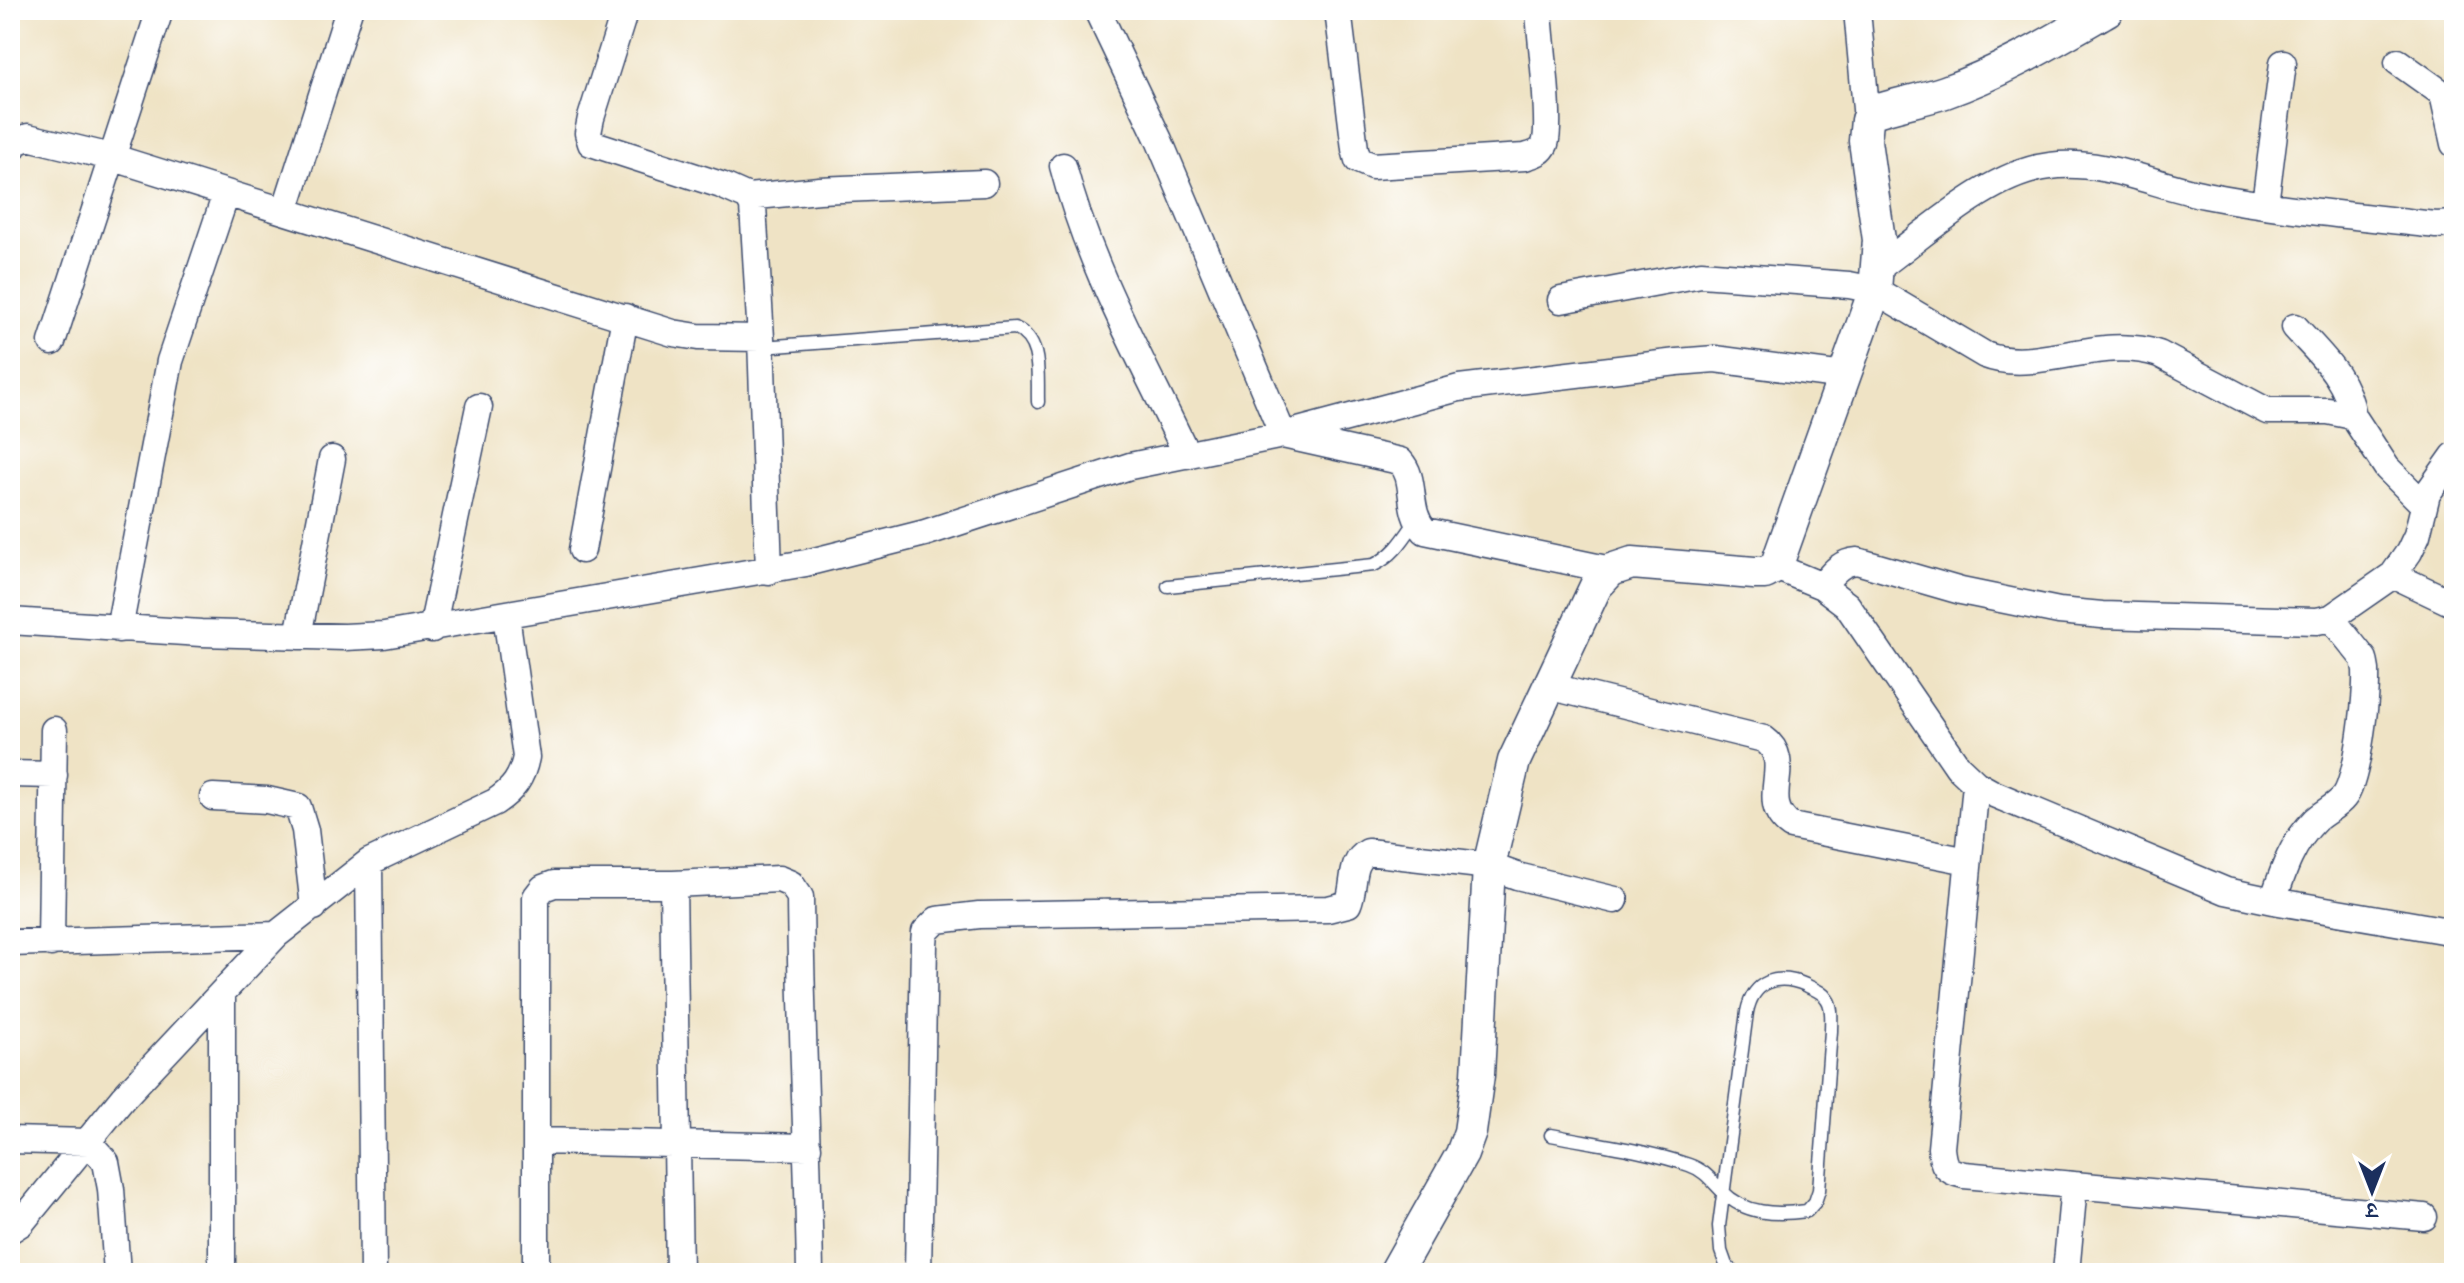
<svg xmlns="http://www.w3.org/2000/svg" width="2464" height="1283" viewBox="0 0 2464 1283" font-family="'IM FELL English','Noto Serif Devanagari',serif">
  <rect width="100%" height="100%" fill="#fff"/>
  <filter id="ink" filterUnits="userSpaceOnUse"><feTurbulence type="fractalNoise" baseFrequency=".0125" numOctaves="2"/><feDisplacementMap in="SourceGraphic" scale="16" xChannelSelector="R" yChannelSelector="G"/><feConvolveMatrix kernelMatrix="1 2 1 2 8 2 1 2 1" color-interpolation-filters="sRGB"/></filter>
  <filter id="wash" filterUnits="userSpaceOnUse"><feTurbulence type="fractalNoise" baseFrequency=".006" numOctaves="4" result="noise"/><feDisplacementMap in="SourceGraphic" scale="32" xChannelSelector="R" yChannelSelector="G"/><feGaussianBlur stdDeviation="1.8" result="paint"/><feColorMatrix in="noise" values="0 0 0 0 0 0 0 0 0 0 0 0 0 0 0 0 0 1.4 0 .05"/><feComposite in="paint" operator="in"/></filter>
  <g filter="url(#wash)">
    <rect width="100%" height="100%" fill="#efe3c5"/>
  </g>
  <g filter="url(#ink)">
    <g fill="none" stroke-linecap="round" stroke-linejoin="round">
      <defs>
        <path id="service" d="M762,347L1015,328C1043,341 1037,375 1038,402
          M1168,586L1374,565C1394,555 1403,540 1416,521
          M1551,1135C1596,1144 1645,1150 1689,1165C1704,1170 1711,1180 1722,1191C1745,1215 1776,1215 1807,1211L1815,1202L1819,1190L1831,1031C1831,1021 1833,1007 1827,999C1823,992 1813,989 1806,985C1777,973 1753,981 1747,1012L1719,1226L1721,1251L1726,1265L1734,1273"/>
        <path id="minor" d="M625,10L591,118L588,133L591,143L721,185L748,197L753,206L761,338L769,571
          M1097,10L1159,140L1283,435L1459,388L1677,362L1715,359L1844,376
          M1338,10L1355,149L1358,160L1372,166L1525,157C1534,154 1541,153 1545,144C1552,124 1540,36 1539,10
          M1857,10L1867,120
          M2398,62L2443,94L2454,144
          M10,152L16,142L28,137L111,157L673,333L698,337L761,338
          M1063,166C1089,267 1142,360 1187,455
          M748,197L819,190L984,183
          M2265,204L2283,63
          M285,211L349,10
          M1878,268C1927,233 1989,173 2050,166C2103,159 2154,185 2205,195C2281,210 2359,216 2436,225L2454,224
          M1561,300L1701,274L1849,285L1875,290L1985,355C2036,375 2097,334 2159,354L2267,411H2328L2353,416L2387,468L2424,505
          M2295,327C2320,355 2347,377 2353,416
          M52,342L160,10
          M582,550L625,317
          M1776,567L1822,586L1847,605L1958,767L1976,784L1994,794L2226,891L2273,901L2454,932
          M2393,575L2454,604
          M1822,586C1832,574 1840,562 1857,561L1961,591L2059,611L2102,615L2317,621L2331,618L2393,575L2409,552L2417,535L2427,494L2454,456
          M10,621L201,633L345,637L384,635L806,563L925,533L1130,466L1283,435L1400,461C1418,480 1405,510 1425,531L1611,570
          M119,629L170,361L226,194
          M432,629L479,407
          M298,636L332,459
          M1548,686L1764,739C1797,763 1755,801 1791,826L1968,861
          M10,774L54,775
          M1976,784L1941,1148C1943,1166 1945,1171 1964,1175L2424,1217
          M213,797L267,800L298,807L305,830L314,907
          M369,862L373,1273
          M673,884L679,1273
          M2273,901C2283,871 2292,843 2315,820C2324,812 2337,806 2344,797C2358,781 2367,694 2366,670L2364,659L2331,618
          M10,943L276,935
          M51,943L54,730
          M222,994V1273
          M10,1140L88,1142L106,1162L111,1189L117,1273
          M537,1141L808,1147
          M10,1230L21,1223L123,1098L276,935L369,862L495,802C513,790 522,778 526,757L506,615
          M536,1273V897L543,888L554,884H673L779,879L791,884L800,897C801,1022 808,1148 810,1273
          M918,1273L924,944L925,932L937,920L979,915L1328,909L1348,904C1356,886 1349,862 1368,852L1489,866L1517,876L1615,900
          M2066,1273L2074,1185"/>
        <path id="tertiary" d="M1395,1273L1462,1154L1470,1132L1478,1075L1489,866L1514,761L1596,586L1611,570L1632,563L1754,573H1765L1776,567L1875,290L1879,240L1865,141L1867,120L1873,112C1896,104 1921,100 1945,92C2002,72 2055,40 2107,10"/>
      </defs>
      <use href="#service" stroke="#3b4a6d" stroke-width="15"/>
      <use href="#minor" stroke="#3b4a6d" stroke-width="29"/>
      <use href="#tertiary" stroke="#3b4a6d" stroke-width="35"/>
      <use href="#service" stroke="#fff" stroke-width="12"/>
      <use href="#minor" stroke="#fff" stroke-width="26"/>
      <use href="#tertiary" stroke="#fff" stroke-width="32"/>
    </g>
  </g>
  <rect width="2464" height="1283" fill="none" stroke="#fff" stroke-width="40"/>
  <g transform="translate(2372 1191) rotate(180)" stroke="#ffffff" stroke-width="6" paint-order="stroke">
  <path d="M0-6L14 30L0 20L-14 30Z" fill="#1b2f5e"/>
  <text y="-12" font-size="22" font-weight="bold" text-anchor="middle" fill="#1b2f5e">उ</text>
  </g>
</svg>
